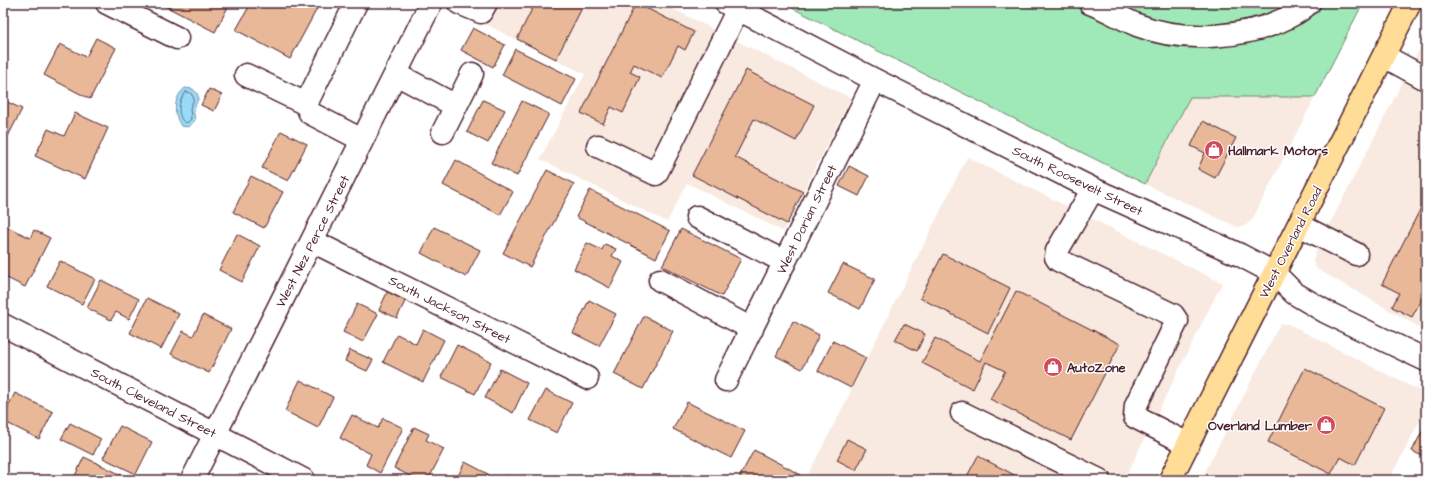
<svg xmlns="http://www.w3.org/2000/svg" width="1429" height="483" viewBox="0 0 1429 483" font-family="'Architects Daughter',sans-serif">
  <rect width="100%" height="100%" fill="#fff"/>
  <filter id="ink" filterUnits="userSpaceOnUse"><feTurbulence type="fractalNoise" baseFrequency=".025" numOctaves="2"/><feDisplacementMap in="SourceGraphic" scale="8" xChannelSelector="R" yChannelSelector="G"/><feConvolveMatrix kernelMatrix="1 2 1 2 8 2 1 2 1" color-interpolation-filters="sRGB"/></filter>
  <g filter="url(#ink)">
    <path fill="#f8eae0" d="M458,3H661L851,98L783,231L687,183L667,222L540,159L585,74L455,9Z
      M1426,36V331L1317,269L1313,262L1315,253Z
      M1190,97H1315L1252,220L1245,226L1237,227L1145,184Z
      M967,157L1222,283L1124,480H805L840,413Z
      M1280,324H1288L1426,394V409L1389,480H1201Z"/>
    <path fill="#9fe8b7" stroke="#748471" d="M782,3H1363L1315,97H1190L1145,184Z"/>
    <path fill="#97dbf9" stroke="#7890a7" d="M185,88L193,89C203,99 196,99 194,110C193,113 195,117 195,120L189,127L181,126C173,114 173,98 185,88Z"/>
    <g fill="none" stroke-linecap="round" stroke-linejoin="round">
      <path stroke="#696a7d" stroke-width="1" d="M186,92L191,93L194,99L190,108L191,119L188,122L185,123C176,116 178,100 186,92Z"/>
    </g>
    <path fill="#e8b899" stroke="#4a1f2b" d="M3,3H8L3,12Z
      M159,3H230L215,32Z
      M251,3H320L290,59L236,30Z
      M535,3H582L584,4L556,59L517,39Z
      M636,3L694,32L685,50L678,46L662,78L634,64L630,72L640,77L623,113L611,107L603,124L581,113Z
      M473,28L505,45L493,67L461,50Z
      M96,38L116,48L90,99L44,75L60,44L86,57Z
      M515,49L576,79L562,106L502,75Z
      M746,70L814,105L796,141L754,119L735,157L803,192L787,224L692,175Z
      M209,89L222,95L214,111L201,105Z
      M3,100L22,109L3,146Z
      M483,100L505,110L488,143L467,132Z
      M522,101L549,114L517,176L491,163Z
      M75,113L108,128L85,179L35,156L48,129L64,136Z
      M1203,121L1236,138L1215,178L1198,169L1205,153L1191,146Z
      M281,131L307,144L288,181L262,168Z
      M456,160L513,192L500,215L443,185Z
      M849,166L869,176L859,196L839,186Z
      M547,170L574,184L530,267L503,253Z
      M251,176L283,192L264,228L233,212Z
      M590,190L670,231L656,258L576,217Z
      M1426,198V291L1412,317L1392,307L1399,293L1382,284Z
      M8,227L30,238L34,230L50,238L25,287L3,276V236Z
      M434,227L480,250L466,277L421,253Z
      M681,229L741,259L722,296L662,266Z
      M237,234L260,246L242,282L219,270Z
      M587,243L602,250L605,244L616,249L612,256L623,262L610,288L574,269Z
      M943,254L1010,288L988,333L920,298Z
      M60,261L95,279L82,304L47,286Z
      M843,264L875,279L860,309L828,293Z
      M101,280L139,299L129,319L116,312L111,320L87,308Z
      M390,286L408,295L397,318L379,310Z
      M1016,291L1120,344L1071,440L990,399L1005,371L986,362L973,389L922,363L935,338L980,361Z
      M147,298L179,314L161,349L130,333Z
      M589,300L616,314L599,346L573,333Z
      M357,304L378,314L363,342L343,332Z
      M203,315L231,329L209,373L171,354L183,331L193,336Z
      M644,316L673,331L643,389L614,374Z
      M793,321L819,335L802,369L776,356Z
      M904,324L925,334L917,351L895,340Z
      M423,329L444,340L423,382L383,362L397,334L416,344Z
      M833,341L866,358L851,388L818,371Z
      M457,345L491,362L475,394L441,377Z
      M350,350L373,360L367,371L345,361Z
      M1305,368L1384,408L1355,465L1340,457L1331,474L1268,442Z
      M500,369L527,383L513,413L485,398Z
      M300,380L333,397L318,428L285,411Z
      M546,390L572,403L557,433L530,420Z
      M15,393L53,412L39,439L3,421V416Z
      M687,402L745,431L731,458L673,429Z
      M352,415L378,428L383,418L403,428L380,473L366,465L371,454L340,438Z
      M70,423L101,439L93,455L61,439Z
      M1426,424V458L1412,451Z
      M120,426L152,442L136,474L103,458Z
      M414,427L429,434L426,440L444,449L428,480H418L394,468Z
      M847,439L867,449L856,470L837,460Z
      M754,450L801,475L798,480H738Z
      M978,456L1024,480H965Z
      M84,457L132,480H73Z
      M465,462L488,474L485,480H456Z
      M505,475L515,480H502Z"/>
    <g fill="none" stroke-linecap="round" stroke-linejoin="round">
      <defs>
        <path id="minor" d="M107,3L177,38
          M356,3L306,104L310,113L362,140
          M459,3L481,12L486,3
          M726,3L875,80L1093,189L1240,255L1274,273L1294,293L1326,312L1426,360
          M1090,3C1106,9 1121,18 1137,25C1183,43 1251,39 1294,14C1300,11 1304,7 1309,3
          M1384,56L1426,79
          M396,74L456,106
          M246,75L306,104
          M443,132L472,74
          M598,146L656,174L738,9
          M1093,189L1057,251L1056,257L1058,260L1173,315L1177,321L1136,405L1135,417L1188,444
          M697,217L785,262
          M1299,225L1356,254
          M312,241L587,378
          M660,280L752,329
          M3,325L304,480
          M726,380L875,80
          M962,413L1099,480
          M192,480L431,3"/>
        <path id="major" d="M1170,480L1410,3"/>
      </defs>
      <use href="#minor" stroke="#4a1f2b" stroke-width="25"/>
      <use href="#major" stroke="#4a1f2b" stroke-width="25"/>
      <use href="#minor" stroke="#fff" stroke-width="22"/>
      <use href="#major" stroke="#ffdd96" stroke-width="22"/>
    </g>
  </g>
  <defs>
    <symbol id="shop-disc" viewBox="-11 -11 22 22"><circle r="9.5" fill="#d1495b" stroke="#fff"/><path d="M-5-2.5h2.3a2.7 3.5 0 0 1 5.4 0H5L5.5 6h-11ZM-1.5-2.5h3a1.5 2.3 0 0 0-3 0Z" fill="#fff"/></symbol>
  </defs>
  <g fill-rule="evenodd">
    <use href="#shop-disc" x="1203" y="139" width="22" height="22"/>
    <use href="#shop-disc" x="1042" y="356" width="22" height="22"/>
    <use href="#shop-disc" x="1315" y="414" width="22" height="22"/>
  </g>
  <g text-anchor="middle" stroke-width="3" stroke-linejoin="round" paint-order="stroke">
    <g font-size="13" font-weight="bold" fill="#4a1f2b" stroke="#fff" text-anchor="start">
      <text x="1228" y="155">Hallmark Motors</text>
      <text x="1067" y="372">AutoZone</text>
      <text x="1312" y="430" text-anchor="end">Overland Lumber</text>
    </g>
    <g font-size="13" fill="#4a1f2b" stroke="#fff">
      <text transform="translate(1078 180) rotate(26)" y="5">South Roosevelt Street</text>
      <text transform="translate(806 219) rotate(-64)" y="5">West Dorian Street</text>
      <text transform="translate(312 241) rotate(-63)" y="5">West Nez Perce Street</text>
      <text transform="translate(1290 242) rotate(-63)" y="5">West Overland Road</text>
      <text transform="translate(450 309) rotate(27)" y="5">South Jackson Street</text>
      <text transform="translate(154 402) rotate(27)" y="5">South Cleveland Street</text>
    </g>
  </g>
  <rect width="1429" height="483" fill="none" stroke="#fff" stroke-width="16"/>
  <rect x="8" y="8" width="1413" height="467" fill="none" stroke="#4a1f2b" stroke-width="1.5" filter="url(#ink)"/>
</svg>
